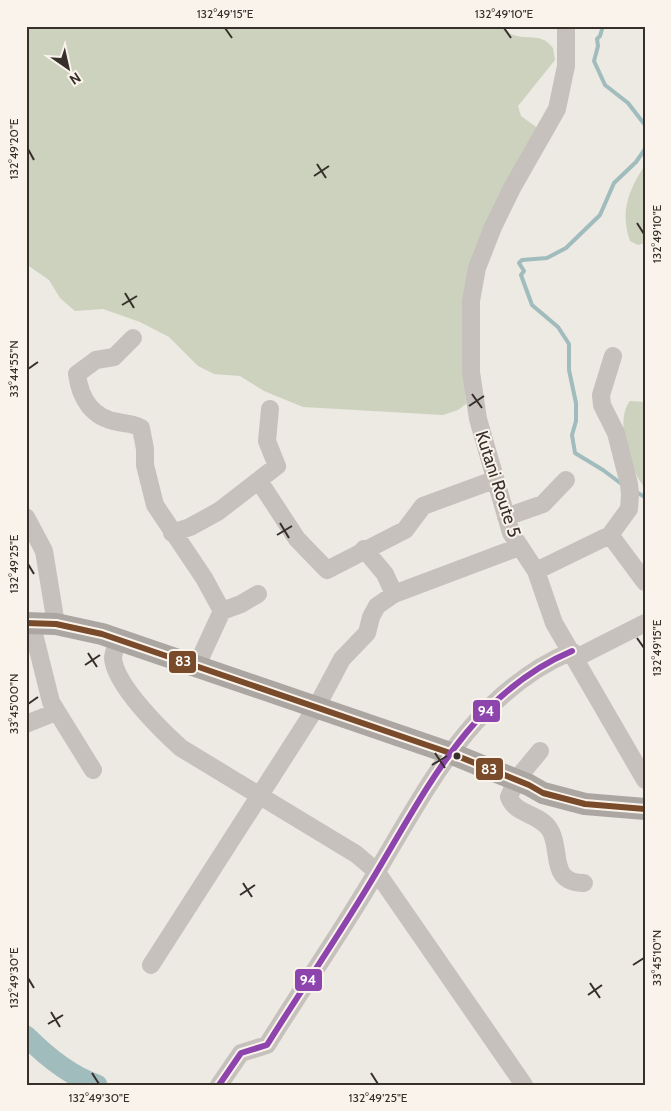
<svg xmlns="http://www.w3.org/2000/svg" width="671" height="1111" viewBox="0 0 671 1111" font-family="Cabin,sans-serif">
  <rect width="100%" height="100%" fill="#ede9e3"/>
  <path fill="#cdd2be" d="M26,26H503C512,42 531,34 544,40C547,41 551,46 553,48L555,60L518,106L521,116L536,127L538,138L486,233L463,337L466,404L458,410L443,415L303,407L264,391L240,376L214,374L198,366L169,337L140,322L103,309L75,311L60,298L49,280L26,264Z
    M645,165V243L638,245L630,241C620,212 628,191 645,165Z
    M630,401L645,402V488C630,470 614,421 630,401Z"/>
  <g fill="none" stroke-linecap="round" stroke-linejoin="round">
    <path stroke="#a0bcbd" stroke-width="4" d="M603,26L600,36L597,39L598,46L594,61L605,85L628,103L645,125
      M623,485L603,470L575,453L572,435L576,421V403L569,370V344L558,327L532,305L521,275L524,271L519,263L522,260L547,258L566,248L600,215L614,183L636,162L645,149
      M636,492L645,497"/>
    <path stroke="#a0bcbd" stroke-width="21" d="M26,1036C46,1056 70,1076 97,1085"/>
    <path stroke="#c6c1bc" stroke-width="18" d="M566,26V66L557,109L512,188L493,227L477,268L471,301V372L478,419L511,533L536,571L554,623L645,780
      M133,338L114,357L96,360L77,374C80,398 92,418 118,422C126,424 133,423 141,428L145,449V465L155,505L204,578L222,611L197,665
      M259,481L297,539L327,570L405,530L423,506L494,480
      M26,517L44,551L56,624
      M506,517L543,504L566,480
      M172,533L190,527L219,511L277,466L267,441L270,409
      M610,535L629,509L630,494L629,484L616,433L602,405L601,395L613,356
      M364,549L385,574L394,594
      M536,571L610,535L645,582
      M222,611L241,604L258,594
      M31,622L51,702L93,770
      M118,640C117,645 113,653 113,658C115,685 161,730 181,748L356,854L376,871L524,1085
      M576,658L645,623
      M26,724L56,712
      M540,751L516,780L509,797C515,815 540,813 550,830C562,849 548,883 584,883
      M151,965L317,706L342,659L367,633L371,617L377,606L394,594L519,547
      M219,1085L241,1053L267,1045C300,992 335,941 367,888C423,797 468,695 572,651"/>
    <path stroke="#aba6a1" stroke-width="22" d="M26,623L56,624L102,634L450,753L529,785L543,793L585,804L645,809"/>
    <defs>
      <path id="bus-1" d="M26,623L56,624L102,634L450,753L529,785L543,793L585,804L645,809"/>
      <path id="bus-2" d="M219,1085L241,1053L267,1045C300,992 335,941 367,888C423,797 468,695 572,651"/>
    </defs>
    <use href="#bus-1" stroke="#f9f3eb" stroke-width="10"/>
    <use href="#bus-2" stroke="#f9f3eb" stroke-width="10"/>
    <use href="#bus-1" stroke="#7a4b2a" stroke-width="6"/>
    <use href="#bus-2" stroke="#8e44ad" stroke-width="6"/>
  </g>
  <path fill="none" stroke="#372f2a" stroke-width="2" d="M225,28L232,38M504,28L511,38M28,149L34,160M317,164L326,178M314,176L329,166M637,223L644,234M125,293L134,308M122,305L137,296M28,369L38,362M472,394L482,408M469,406L484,396M280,523L289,538M277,535L292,526M28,564L34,574M637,638L644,648M88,653L97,667M85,665L100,655M28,704L38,697M435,753L445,768M432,765L447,756M243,883L252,897M240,895L255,885M633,965L644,958M28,978L34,988M590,983L600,998M588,995L602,985M51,1012L60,1027M48,1024L63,1015M92,1073L99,1084M371,1073L378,1084"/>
  <circle fill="#372f2a" stroke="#f9f3eb" stroke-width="2" cx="457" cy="756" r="4.5"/>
  <g text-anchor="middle" stroke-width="4" stroke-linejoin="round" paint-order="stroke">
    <g font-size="18" fill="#372f2a" stroke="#f9f3eb">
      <text transform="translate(498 484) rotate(72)" y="6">Kutani Route 5</text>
    </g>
  </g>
  <g stroke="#f9f3eb" stroke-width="2">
    <rect x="168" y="650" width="29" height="24" rx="5" fill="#7a4b2a"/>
    <rect x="472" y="699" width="29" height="24" rx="5" fill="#8e44ad"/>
    <rect x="475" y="757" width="29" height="24" rx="5" fill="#7a4b2a"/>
    <rect x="294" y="968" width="29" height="24" rx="5" fill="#8e44ad"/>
  </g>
  <g font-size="14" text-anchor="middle" font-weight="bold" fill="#fff">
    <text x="183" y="666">83</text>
    <text x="486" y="716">94</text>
    <text x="489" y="774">83</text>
    <text x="308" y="985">94</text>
  </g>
  <rect width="671" height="1111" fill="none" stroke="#f9f3eb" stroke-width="55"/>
  <g transform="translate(68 68) rotate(146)" stroke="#f9f3eb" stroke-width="4" paint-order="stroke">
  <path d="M0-4L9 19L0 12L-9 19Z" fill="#372f2a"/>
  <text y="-8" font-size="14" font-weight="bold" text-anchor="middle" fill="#372f2a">N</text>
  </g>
  <rect x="28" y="28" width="616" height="1056" fill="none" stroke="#372f2a" stroke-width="2"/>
  <g font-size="12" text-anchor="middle" fill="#372f2a">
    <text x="225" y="18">132°49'15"E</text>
    <text x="504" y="18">132°49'10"E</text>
    <text transform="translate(14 149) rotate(-90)" y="4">132°49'20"E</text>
    <text transform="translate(657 234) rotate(-90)" y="4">132°49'10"E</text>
    <text transform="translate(14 369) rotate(-90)" y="4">33°44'55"N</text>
    <text transform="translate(14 564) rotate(-90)" y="4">132°49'25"E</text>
    <text transform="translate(657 648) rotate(-90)" y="4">132°49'15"E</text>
    <text transform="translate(14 704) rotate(-90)" y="4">33°45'00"N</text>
    <text transform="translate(657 958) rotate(-90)" y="4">33°45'10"N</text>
    <text transform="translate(14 978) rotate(-90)" y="4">132°49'30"E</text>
    <text x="99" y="1102">132°49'30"E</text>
    <text x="378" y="1102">132°49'25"E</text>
  </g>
</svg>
